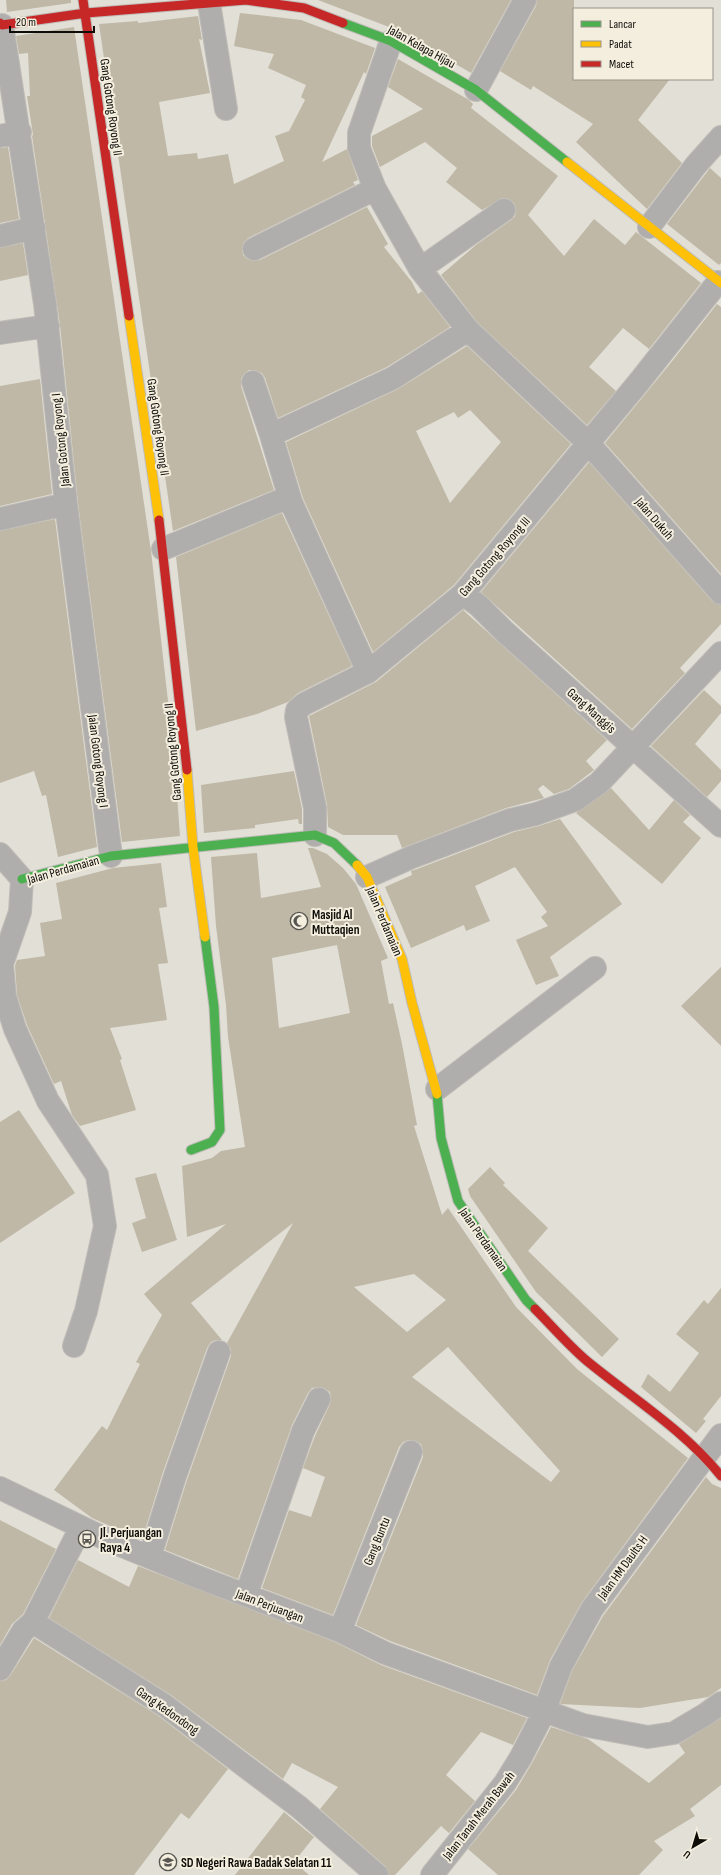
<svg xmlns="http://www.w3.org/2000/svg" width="721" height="1875" viewBox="0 0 721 1875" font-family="'Sofia Sans Condensed',sans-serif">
  <rect width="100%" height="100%" fill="#e2dfd7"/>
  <path fill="#bfb8a6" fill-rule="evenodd" d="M6,0H71V3L7,12Z
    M318,0H511L471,73L397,30Z
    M537,0H574V79H670L638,120L682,163L647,209L576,142L593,124L533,86L531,90L500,71L536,6Z
    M240,13L301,20L375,48L366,74L364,72L322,162L347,149L358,180L353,182L355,185L248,238L244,242L242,248L243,255L247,259L253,261L260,260L367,207L388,244L384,247L412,282L418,294L422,291L450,327L387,367L278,418L265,378L262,373L255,370H249L244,374L241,379V386L274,490L173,531L99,24L138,21V23L198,16L202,40L199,39L210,93L159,102L168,156L197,153L198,159L228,154L234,184L284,161L275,136L289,131L305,100L301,97L306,85L268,68L274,54L234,46Z
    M74,27L151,551L174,754L180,836L122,842L78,503L60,325L32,136L33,135L27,96H30L28,53L19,54L16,36Z
    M398,59L469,100L473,104L471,108L558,176L528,215L564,256L594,219L625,245L636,232L701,283L649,349L623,328L589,367L616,391L587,425L477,322L441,275L476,245L511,220L515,216L516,209L514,203L509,199L503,198L482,210L446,182L457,168L425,142L380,167L372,146V136L423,109L388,87Z
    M8,147L19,219L0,223V148Z
    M710,168L721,178V263L719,265L667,224Z
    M23,243L28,275L0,281V248Z
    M717,304L721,307V574L605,443L669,365Z
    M467,346L571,444L454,585L373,652L303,498L286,442L398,389ZM470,410L501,442L450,503L416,431L454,412L458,418Z
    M40,379L52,494L0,506V386Z
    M589,462L712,601L721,605V624L680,668L685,673L632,729L481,592Z
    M282,513L352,666L298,693L288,702L257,714L196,731L176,557Z
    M55,519L97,847L58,857L46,795L42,796L34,771L0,783V531Z
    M463,610L607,740L586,761L594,770L569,789L554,794L543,785L538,789L544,798L506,808L402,848L397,835H343L328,827L327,805L309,716L376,682Z
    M704,690L721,706V713L695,744L721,770V781L707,797L651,746Z
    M294,771L302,809V824H299L298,819L255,825V828L204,833L201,785Z
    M611,788L649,830L674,800L690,815L683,822L701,838L662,884L576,813Z
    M560,819L622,904L550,957L559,976L536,985L516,940L548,926L541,917L547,912L515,867L475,886L490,921L466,931L464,925L411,948L385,887L412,875L411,871L417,869L514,832L539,826Z
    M308,848H313L327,854L343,868L356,884L388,958L381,961L389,1004L393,1003L402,1044L417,1125L414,1126L442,1215L448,1208L516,1307L577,1369L688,1458L582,1602L550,1660L537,1695L390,1641L356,1625L423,1457V1450L421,1444L416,1441L409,1440L403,1442L399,1447L333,1615L262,1588L289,1510L311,1517L325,1477L303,1468L315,1436L330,1404L331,1399L330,1392L324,1388L319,1387L312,1388L308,1393L292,1425L238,1579L165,1550L187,1480L231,1356V1349L227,1343L293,1223L191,1303L222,1340H216L211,1342L207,1348L163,1472L142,1540L92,1518L54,1490L102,1426L107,1430L140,1364L136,1362L162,1315L144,1294L226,1224L187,1237L182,1166L212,1158L221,1151L245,1147L228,1037L226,1005L216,926L211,857L257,853L261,898L321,887ZM337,945L350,1013L279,1028L272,958ZM414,1274L446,1300L407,1332L354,1287ZM448,1347L560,1471L551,1482L412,1377Z
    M161,863L167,907L159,908L168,963L158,964L167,1020L110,1028L122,1059L120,1060L136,1110L80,1126L72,1115L61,1081L54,1084L27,1025L17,995L15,966L17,960L45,956L40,923L62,919L56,883L113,868Z
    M721,967V1046L681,1006Z
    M19,1110L75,1193L0,1243V1122Z
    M490,1167L505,1183L503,1185L548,1228L528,1251L619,1339L602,1357L536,1292L470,1196L468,1189Z
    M156,1173L177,1240L142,1252L132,1223L146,1218L135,1178Z
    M721,1288V1396L703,1419L706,1421L696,1433L641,1387L648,1374L670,1392L699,1353L676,1334L704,1300L708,1304Z
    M706,1477L712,1484L721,1488V1688L708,1697L640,1708L560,1704L572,1671L603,1616Z
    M0,1520L56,1549L23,1614L12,1624L0,1645Z
    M78,1560L129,1587L138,1566L335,1642L381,1665L527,1718L513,1745L481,1732L446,1775L475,1801L449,1833L441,1826L395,1875H389L385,1866L320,1809L338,1787L292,1763L283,1779L171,1695L49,1618Z
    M34,1638L157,1715L228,1769L189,1819L181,1813L134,1875H0V1681L6,1680L10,1676Z
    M721,1718V1785L690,1809L695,1816L654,1841L663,1850L639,1875H498L468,1849L516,1790L532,1763L551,1727L588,1739L649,1783L685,1753L679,1744Z
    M284,1812L314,1837L294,1862L309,1875H235Z"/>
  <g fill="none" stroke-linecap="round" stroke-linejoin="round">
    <defs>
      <path id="street" d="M209,3L226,109
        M2,25L45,304L66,504L111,856
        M391,41L359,133V148L375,189L420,269L468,330L589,444L721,593
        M476,90L525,0
        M0,136L20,132
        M649,227L696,165L721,137
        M0,236L34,228
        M254,249L375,189
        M420,269L504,210
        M0,333L48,326
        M253,382L271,435L291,502L368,672
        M271,435L393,378L468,330
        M0,519L66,504
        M163,549L289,497
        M463,594L478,605L505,632L721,826
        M315,835V808L296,717L297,710L304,704L368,672L463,594L639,382L718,282
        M0,854L22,879L20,912L2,964L5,997L15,1029L48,1101L97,1175L105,1226L86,1311L74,1346
        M367,877L412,857L510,820L536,814L575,800L599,783L721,653
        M437,1089L595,968
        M0,1488L110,1541L198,1577L340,1631L385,1653L583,1725L648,1737L674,1733L706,1714L721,1703
        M150,1556L175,1476L219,1352
        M246,1595L303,1431L319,1399
        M33,1622L164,1705L299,1807L377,1875
        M340,1631L411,1452
        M0,1669L23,1631L33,1622L81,1527
        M432,1875L505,1783L521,1757L544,1712L561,1666L592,1609L721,1435"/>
      <path id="fast" d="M343,23L391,41L476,90L567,162
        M22,879L111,856L315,835L334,843L357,865
        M437,1094L441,1138L458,1201L526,1300L535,1309
        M191,1150L212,1142L220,1130L214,1007L205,937"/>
      <path id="slow" d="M567,162L721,283
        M129,316L159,520
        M187,770L193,847L205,937
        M357,865L367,877L402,959L412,1003L437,1094"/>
      <path id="jam" d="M83,0L129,316
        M0,23L2,25L86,13L246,0L304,8L343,23
        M159,520L187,770
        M535,1309C552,1326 568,1345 587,1361C632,1398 684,1430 721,1476"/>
    </defs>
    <use href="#street" stroke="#bfbcb7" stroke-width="24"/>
    <use href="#fast" stroke="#bfbcb7" stroke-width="11"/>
    <use href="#slow" stroke="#bfbcb7" stroke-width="11"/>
    <use href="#jam" stroke="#bfbcb7" stroke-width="11"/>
    <use href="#street" stroke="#b0aeac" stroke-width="22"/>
    <use href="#fast" stroke="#4caf50" stroke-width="9"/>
    <use href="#slow" stroke="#ffc107" stroke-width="9"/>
    <use href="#jam" stroke="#c62828" stroke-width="9"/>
  </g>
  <defs>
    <symbol id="mosque-ring" viewBox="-11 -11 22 22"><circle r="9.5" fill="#f4eedf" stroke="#585650" stroke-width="1.5"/><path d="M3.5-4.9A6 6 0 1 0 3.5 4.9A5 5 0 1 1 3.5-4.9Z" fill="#585650"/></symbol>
    <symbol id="bus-ring" viewBox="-11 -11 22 22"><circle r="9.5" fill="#f4eedf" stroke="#585650" stroke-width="1.5"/><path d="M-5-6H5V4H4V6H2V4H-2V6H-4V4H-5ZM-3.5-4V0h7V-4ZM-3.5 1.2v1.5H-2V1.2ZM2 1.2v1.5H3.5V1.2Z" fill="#585650"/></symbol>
    <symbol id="school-ring" viewBox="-11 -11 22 22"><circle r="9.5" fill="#f4eedf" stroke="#585650" stroke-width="1.5"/><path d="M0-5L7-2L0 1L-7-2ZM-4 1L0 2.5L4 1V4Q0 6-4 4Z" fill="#585650"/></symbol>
  </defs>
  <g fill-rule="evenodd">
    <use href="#mosque-ring" x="289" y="911" width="20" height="20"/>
    <use href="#bus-ring" x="77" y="1529" width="20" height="20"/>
    <use href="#school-ring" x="158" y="1852" width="20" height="20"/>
  </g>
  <g text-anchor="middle" stroke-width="4" stroke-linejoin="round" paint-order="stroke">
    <g font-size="13" fill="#0e0c07" stroke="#f4eedf">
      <text transform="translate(422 46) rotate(29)" y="5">Jalan Kelapa Hijau</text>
      <text transform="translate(112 107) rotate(82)" y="5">Gang Gotong Royong II</text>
      <text transform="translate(159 427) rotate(82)" y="5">Gang Gotong Royong II</text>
      <text transform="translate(60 440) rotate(-96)" y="5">Jalan Gotong Royong I</text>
      <text transform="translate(655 518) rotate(49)" y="5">Jalan Dukuh</text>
      <text transform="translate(494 556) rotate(-49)" y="5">Gang Gotong Royong III</text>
      <text transform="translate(592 710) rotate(42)" y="5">Gang Manggis</text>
      <text transform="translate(172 752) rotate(-95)" y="5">Gang Gotong Royong II</text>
      <text transform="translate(99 761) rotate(83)" y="5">Jalan Gotong Royong I</text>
      <text transform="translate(63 869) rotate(-16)" y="5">Jalan Perdamaian</text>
      <text transform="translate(385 921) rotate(67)" y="5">Jalan Perdamaian</text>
      <text transform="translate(484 1239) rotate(55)" y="5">Jalan Perdamaian</text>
      <text transform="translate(376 1541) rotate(-68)" y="5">Gang Buntu</text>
      <text transform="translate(622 1567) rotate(-54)" y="5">Jalan HM Daults H</text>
      <text transform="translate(270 1605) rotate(21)" y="5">Jalan Perjuangan</text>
      <text transform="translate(168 1710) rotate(35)" y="5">Gang Kedondong</text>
      <text transform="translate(478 1815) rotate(-52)" y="5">Jalan Tanah Merah Bawah</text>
    </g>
    <g font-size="13" font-weight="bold" fill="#0e0c07" stroke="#f4eedf" text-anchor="start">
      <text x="312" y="919">Masjid Al<tspan x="312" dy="15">Muttaqien</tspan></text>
      <text x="100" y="1537">Jl. Perjuangan<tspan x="100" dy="15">Raya 4</tspan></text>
      <text x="181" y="1867">SD Negeri Rawa Badak Selatan 11</text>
    </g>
  </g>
  <rect x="573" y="8" width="140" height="72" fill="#f4eedf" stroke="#989489"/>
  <rect x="581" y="21" width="20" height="6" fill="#4caf50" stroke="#989489"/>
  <text x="609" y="28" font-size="12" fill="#0e0c07">Lancar</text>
  <rect x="581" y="41" width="20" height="6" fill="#ffc107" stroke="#989489"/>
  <text x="609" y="48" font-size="12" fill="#0e0c07">Padat</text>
  <rect x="581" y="61" width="20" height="6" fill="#c62828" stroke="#989489"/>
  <text x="609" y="68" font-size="12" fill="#0e0c07">Macet</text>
  <g transform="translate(693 1847) rotate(218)" stroke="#f4eedf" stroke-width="3" paint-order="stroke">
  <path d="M0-3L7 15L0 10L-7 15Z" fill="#0e0c07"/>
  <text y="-6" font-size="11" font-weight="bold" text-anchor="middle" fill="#0e0c07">U</text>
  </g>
  <path d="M10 26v6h84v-6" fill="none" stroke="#0e0c07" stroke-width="2"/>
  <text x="16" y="26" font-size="12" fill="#0e0c07" stroke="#f4eedf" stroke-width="3" paint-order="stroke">20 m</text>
</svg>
